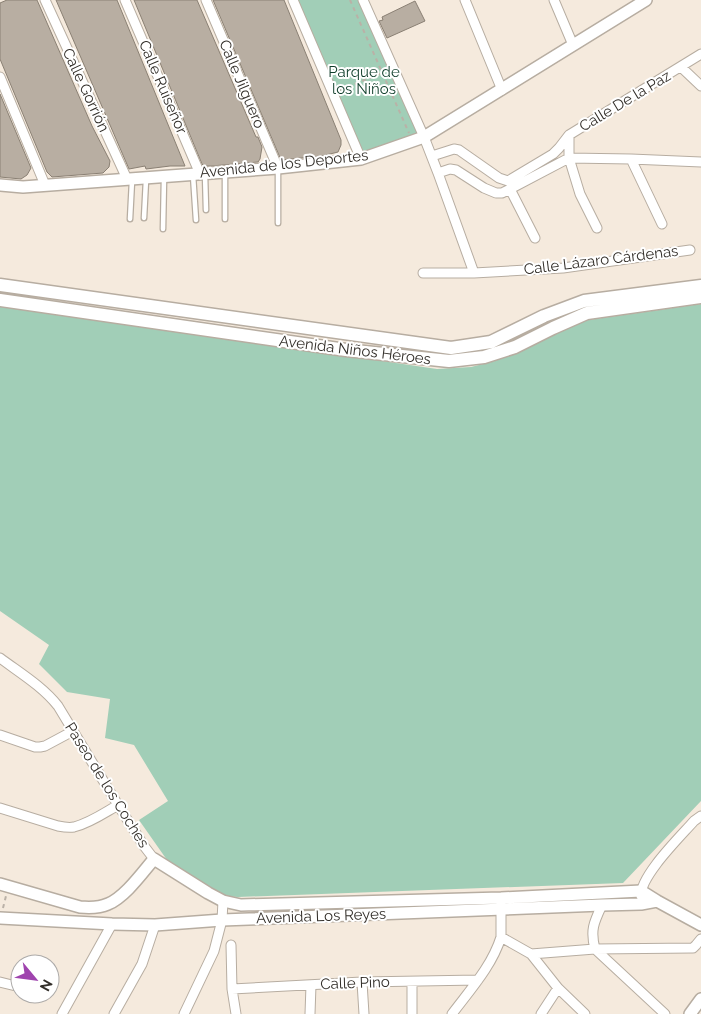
<svg xmlns="http://www.w3.org/2000/svg" width="701" height="1014" viewBox="0 0 701 1014" font-family="Raleway,sans-serif">
  <rect width="100%" height="100%" fill="#f5eadd"/>
  <path fill="#a1ceb7" d="M294,0H363L423,136L362,156Z
    M701,304V801L623,883L238,897L224,896L167,860L139,820L168,801L134,745L105,738L110,699L67,692L39,664L49,645L0,611V305L437,369L471,367L495,361L572,325L588,320Z"/>
  <path fill="#b8aea2" stroke="#8a8074" d="M7,0H37L92,126L110,161L109,167L103,173L52,177L47,172L0,59V3Z
    M56,0H117L185,166H170L146,169L145,166L129,169Z
    M134,0H197L256,137H258L262,147L260,159L258,162L211,166H204L202,164Z
    M213,0H284L341,140V145L338,152L322,156L281,160Z
    M415,1L425,21L387,38L379,21L383,20L382,17Z
    M0,94L31,168L27,175L21,179L0,177Z"/>
  <g fill="none" stroke-linecap="round" stroke-linejoin="round">
    <defs>
      <path id="service" d="M225,173V219
        M205,174L206,210
        M193,175L196,220
        M144,218L146,180
        M130,219L132,181
        M278,223V170
        M163,229L164,178"/>
      <path id="minor" d="M45,0L127,179
        M125,0L200,174
        M206,0L278,168
        M293,0L361,159
        M363,0L424,137L438,173L474,273
        M465,0L502,90
        M554,0L573,45
        M681,67L701,86
        M0,77L45,185
        M432,156L454,149L459,150L499,178L508,181L553,154L559,148L569,135
        M631,159L662,224
        M438,173L450,169L456,170L484,188L496,193H502L510,189L569,158L631,159L701,162
        M510,189L535,238
        M597,228L580,194L569,158V135L701,54
        M423,273H474L563,268L690,250
        M0,658C20,673 42,686 58,706L118,805L144,846L154,859
        M0,735L35,747H40L45,746L73,731
        M0,808L58,826C63,827 69,828 74,827C90,823 104,813 118,805
        M641,896C640,876 680,837 694,821L701,816
        M501,903V937L531,954L558,988L585,1014
        M602,905C594,922 590,930 595,949L665,1014
        M231,945L232,989L236,1014
        M531,954L595,949L693,948L696,945L701,939
        M0,982L20,987
        M362,982L364,1014
        M412,982V1014
        M232,989L362,982L478,980
        M62,1014L112,924
        M114,1014L142,964L155,925
        M184,1014L214,951L222,920L223,901
        M310,1014L311,985
        M452,1014C470,990 492,966 501,937
        M541,1014L558,988"/>
      <path id="tertiary" d="M0,185L23,187L278,168L361,159L424,137L646,0
        M0,884L80,907C90,908 99,908 108,904C125,897 142,873 154,859L208,893L223,901L241,905L501,898L641,891L657,901L701,925
        M0,918L112,924L155,925L222,920L602,905L641,904L657,901
        M690,1014L701,999"/>
      <path id="secondary" d="M0,285L451,348L491,342L544,316L584,301L701,286
        M0,300L346,350L449,361L484,357L515,347L553,328L587,313L701,297"/>
    </defs>
    <use href="#service" stroke="#b7ada1" stroke-width="7"/>
    <use href="#minor" stroke="#b7ada1" stroke-width="11"/>
    <use href="#tertiary" stroke="#b7ada1" stroke-width="14"/>
    <use href="#secondary" stroke="#b7ada1" stroke-width="15"/>
    <path stroke="#bab1a7" stroke-width="2" stroke-dasharray="4 4" stroke-linecap="butt" d="M350,0L409,133
      M340,90L382,73
      M3,908L6,896"/>
    <use href="#service" stroke="#fff" stroke-width="4.5"/>
    <use href="#minor" stroke="#fff" stroke-width="9"/>
    <use href="#tertiary" stroke="#fff" stroke-width="11"/>
    <use href="#secondary" stroke="#fff" stroke-width="12"/>
  </g>
  <g text-anchor="middle" stroke-width="4" stroke-linejoin="round" paint-order="stroke">
    <g font-size="15" fill="#103e2b" stroke="#fff">
      <text x="364" y="77">Parque de<tspan x="364" dy="17">los Niños</tspan></text>
    </g>
    <g font-size="15" fill="#322e29" stroke="#fff">
      <text transform="translate(242 84) rotate(67)" y="5">Calle Jilguero</text>
      <text transform="translate(163 87) rotate(67)" y="5">Calle Ruiseñor</text>
      <text transform="translate(86 90) rotate(65)" y="5">Calle Gorrión</text>
      <text transform="translate(625 101) rotate(-31)" y="5">Calle De la Paz</text>
      <text transform="translate(284 164) rotate(-6)" y="5">Avenida de los Deportes</text>
      <text transform="translate(601 260) rotate(-7)" y="5">Calle Lázaro Cárdenas</text>
      <text transform="translate(355 350) rotate(7)" y="5">Avenida Niños Héroes</text>
      <text transform="translate(107 785) rotate(58)" y="5">Paseo de los Coches</text>
      <text transform="translate(321 916) rotate(-2)" y="5">Avenida Los Reyes</text>
      <text transform="translate(355 983) rotate(-2)" y="5">Calle Pino</text>
    </g>
  </g>
  <g transform="translate(35 979) rotate(119)"><circle r="24" fill="#ffffff" stroke="#adaba9"/>
  <path d="M0-4L9 19L0 12L-9 19Z" fill="#9f44ae"/>
  <text y="-8" font-size="14" font-weight="bold" text-anchor="middle" fill="#322e29">N</text>
  </g>
</svg>
